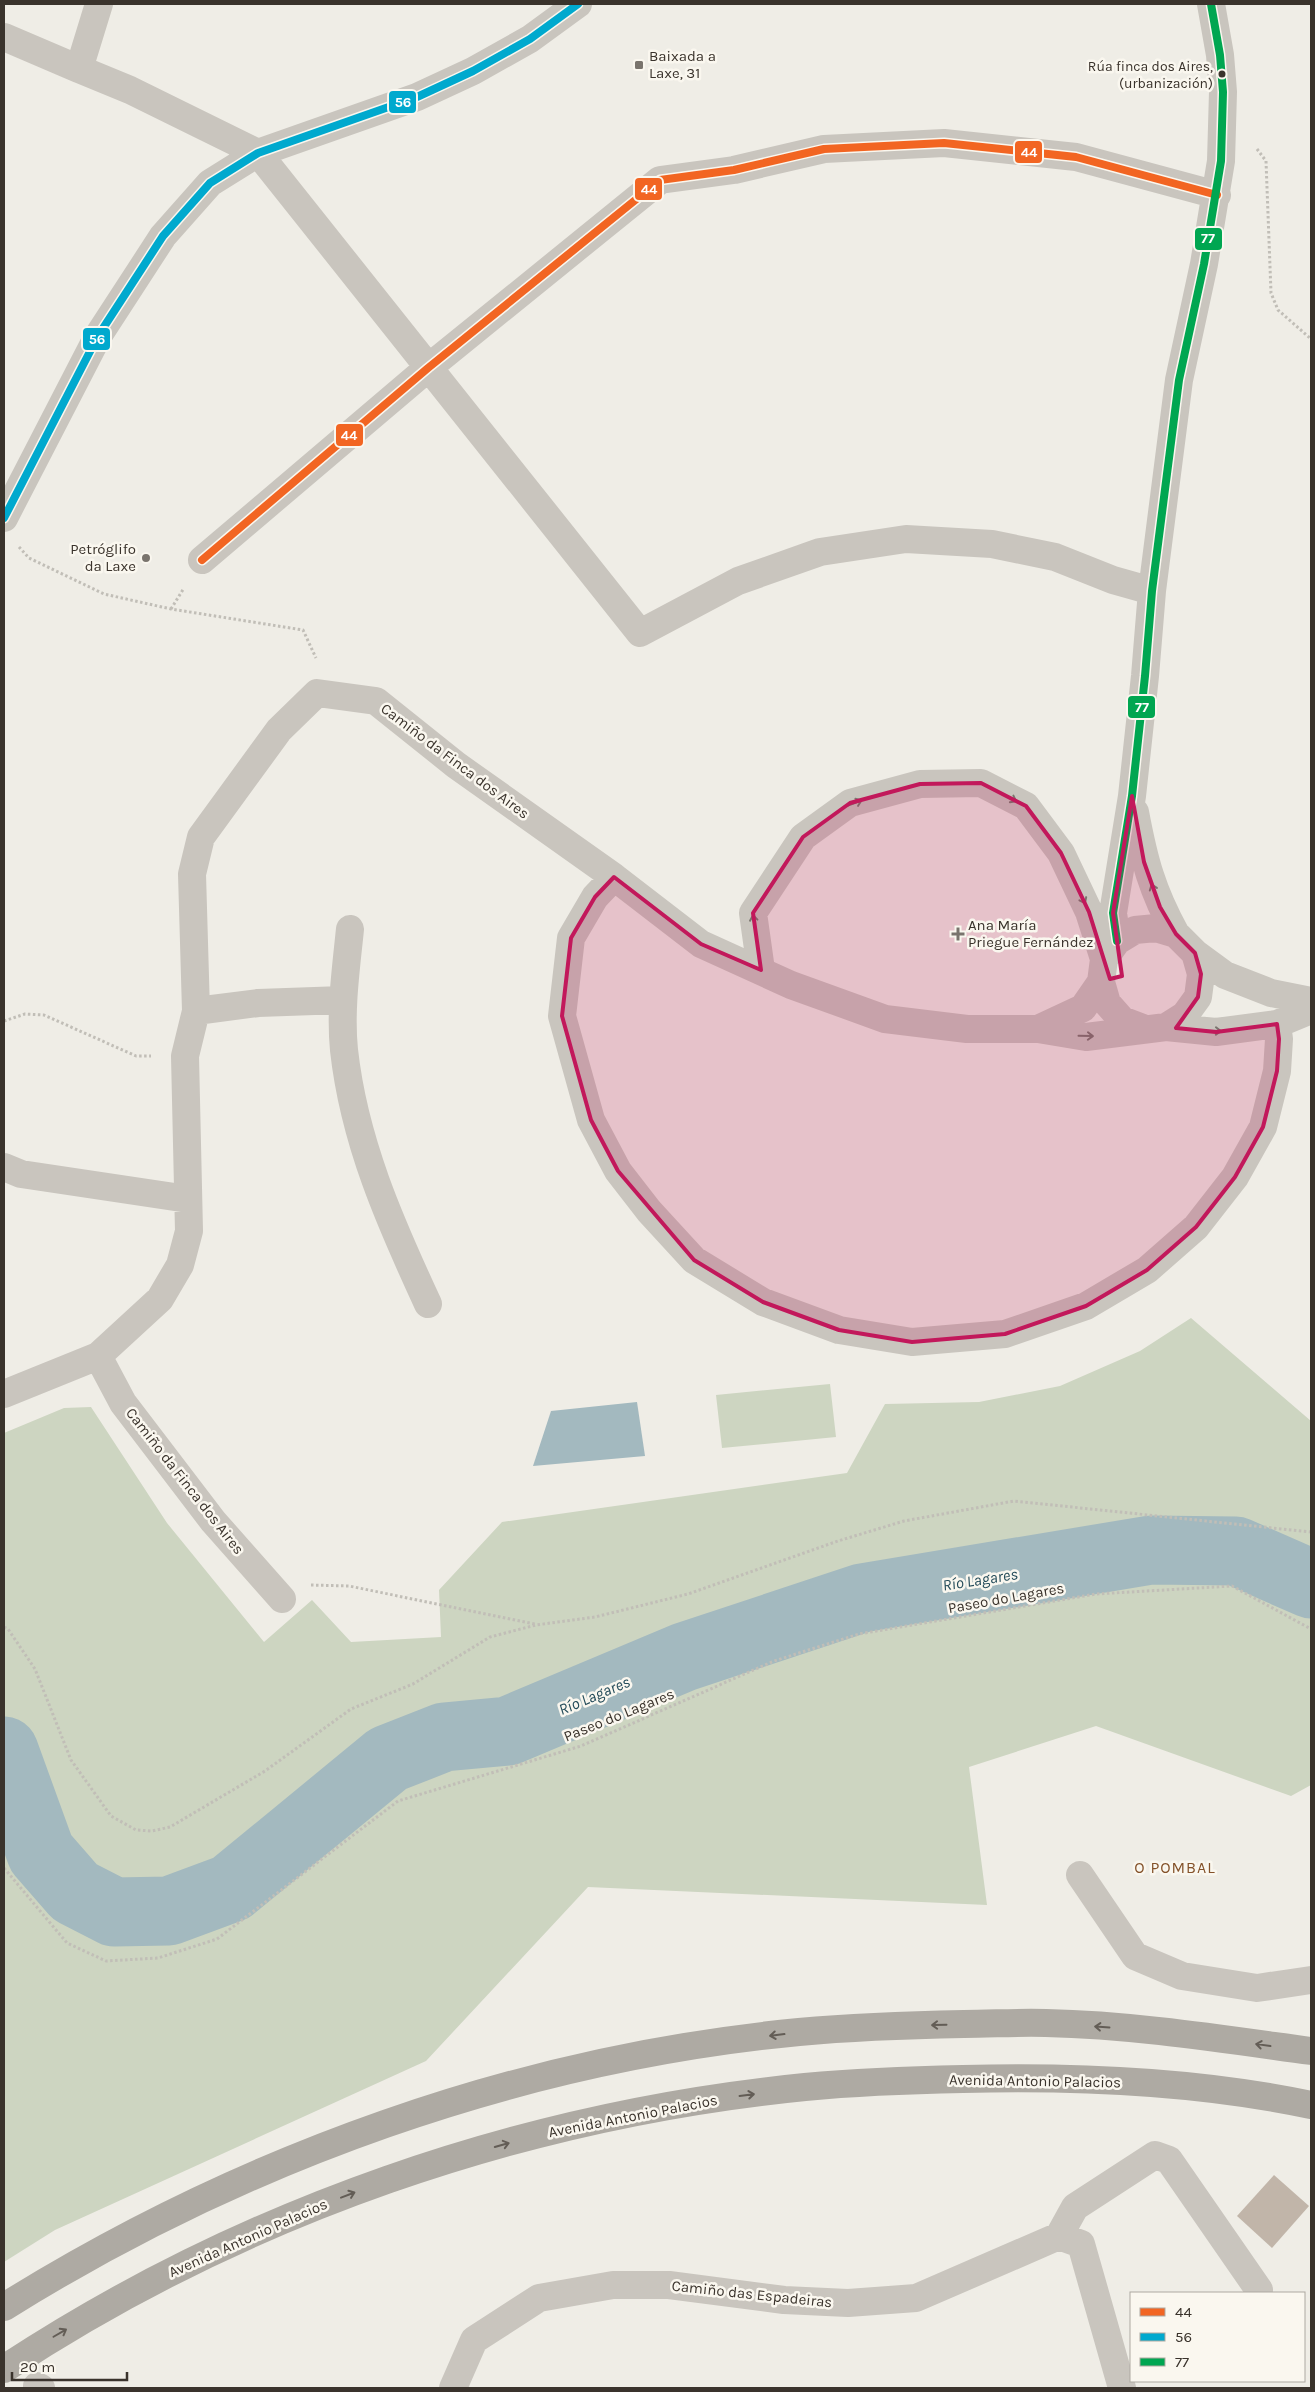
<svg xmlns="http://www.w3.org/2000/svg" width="1315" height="2392" viewBox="0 0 1315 2392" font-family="Karla,sans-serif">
  <rect width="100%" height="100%" fill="#efede6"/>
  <path fill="#cdd5c1" d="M1191,1318L1311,1421V1785L1291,1796L1096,1726L969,1767L987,1905L588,1887L426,2061L55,2230L4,2262V1433L64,1408L91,1407L167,1523L264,1642L312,1600L351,1642L441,1637L439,1590L502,1522L847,1473L885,1404L979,1402L1060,1386L1140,1351Z
    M830,1384L836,1437L722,1448L716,1395Z"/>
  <path fill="#a3b9bf" d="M637,1402L645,1456L533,1466L551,1411Z"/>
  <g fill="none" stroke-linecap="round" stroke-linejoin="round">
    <path stroke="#a3b9bf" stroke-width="69" d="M4,1751L41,1853L75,1892L114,1912L169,1911L231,1888L388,1759L444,1737L508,1731L684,1657L862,1598L1151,1550L1236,1551L1311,1584"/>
  </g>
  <path fill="#c1b5a9" d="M1274,2175L1309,2206L1272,2248L1237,2216Z"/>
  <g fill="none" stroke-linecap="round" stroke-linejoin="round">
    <path stroke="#c1beb7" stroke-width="3" stroke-dasharray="2.5 2.5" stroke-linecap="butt" d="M1257,149L1266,161L1271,293L1278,310L1311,339
      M19,547L29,558L104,594L171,609L303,630L316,658
      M171,609L184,588
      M4,1021L25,1014L44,1015L136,1056H151
      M311,1585L349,1586L535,1624
      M4,1627L8,1629L35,1669L71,1760L111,1816L136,1830L152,1831L170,1827L265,1771L351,1709L413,1684L490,1637L536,1625L595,1617L688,1594L838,1541L904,1521L1014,1501L1311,1532
      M4,1868L67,1943L106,1961L158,1958L217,1939L398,1801L581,1746L774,1661L859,1634L1096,1594L1232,1586L1311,1629"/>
    <path stroke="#c9c5be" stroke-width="28" d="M99,4L79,69L130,90L258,153L640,633L738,581L820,552L906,539L992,544L1055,557L1113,580L1152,591
      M4,37L79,69
      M4,518L98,336L163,236L210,183L258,153L417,97L473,71L530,39L578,4
      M202,560L428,368L660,180L734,170L824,149L944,143L1076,157L1217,195
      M1135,812C1144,860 1152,891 1176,934
      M614,877L595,897L571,938L562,1016L591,1120L618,1171L649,1211L694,1260L763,1302L839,1330L912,1342L1005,1334L1086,1306L1147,1270L1196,1227L1235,1177L1263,1127L1277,1071L1279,1039L1277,1024
      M350,929C346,969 340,1010 344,1050C354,1141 390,1222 428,1304
      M1117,941L1113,913L1132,796L1145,676L1152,591L1179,380L1204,264L1221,161L1223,92L1220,55L1211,4
      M1195,953L1225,975L1271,993L1311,1001
      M761,970L753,913L803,837L850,803L920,784L981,783L1026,806L1061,853L1089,912L1104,959
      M196,1011L258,1003L343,1000
      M1166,1027L1216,1032L1277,1024L1311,1010
      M1038,1029L1083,1008L1101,982
      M4,1167L21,1174L188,1199
      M98,1356L123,1403L213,1521L282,1599
      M4,1394L98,1356L160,1299L180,1265L189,1231L185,1056L196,1011L192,874L201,837L279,730L317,693L376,701L456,765L614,877L701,944L791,985L885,1019L967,1029H1038L1086,1037L1166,1027L1185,1015L1198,997L1201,974L1195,953L1176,934L1156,928L1135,930L1117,941L1104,959L1101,982L1107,1003L1122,1020L1143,1028
      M1080,1875L1135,1956L1182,1976L1257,1988L1311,1980
      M1059,2236L1075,2207L1155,2155L1169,2160L1259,2290
      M37,2386L41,2388
      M453,2388L474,2340L539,2298L613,2285H669L784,2300L848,2303L916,2298L1059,2236L1081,2244L1122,2388"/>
    <path stroke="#aeaaa3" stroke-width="28" d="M4,2307C243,2158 518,2059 799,2032C854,2027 909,2025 964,2024C991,2024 1019,2022 1046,2023C1135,2025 1223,2039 1311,2051
      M4,2369C242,2212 522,2115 805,2087C858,2082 910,2080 963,2079C1079,2076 1197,2081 1311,2105"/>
    <defs>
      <path id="bus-1" d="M202,560L428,368L660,180L734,170L824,149L944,143L1076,157L1217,195"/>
      <path id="bus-2" d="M4,518L98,336L163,236L210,183L258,153L417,97L473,71L530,39L578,4"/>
      <path id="bus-3" d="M1117,941L1113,913L1132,796L1145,676L1152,591L1179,380L1204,264L1221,161L1223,92L1220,55L1211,4"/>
    </defs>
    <use href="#bus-1" stroke="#faf7ef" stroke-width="11"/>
    <use href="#bus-2" stroke="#faf7ef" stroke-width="11"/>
    <use href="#bus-3" stroke="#faf7ef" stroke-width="11"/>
    <use href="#bus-1" stroke="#f26522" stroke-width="8"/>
    <use href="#bus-2" stroke="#00a9ce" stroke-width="8"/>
    <use href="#bus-3" stroke="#00a651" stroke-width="8"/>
  </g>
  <defs><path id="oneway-shaft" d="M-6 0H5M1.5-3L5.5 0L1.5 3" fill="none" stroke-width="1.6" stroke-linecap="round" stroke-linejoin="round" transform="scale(1.25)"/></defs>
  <g stroke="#7a756e">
    <use href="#oneway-shaft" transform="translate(1010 798) rotate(28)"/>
    <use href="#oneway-shaft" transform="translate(855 803) rotate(-21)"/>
    <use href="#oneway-shaft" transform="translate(1154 891) rotate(-110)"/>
    <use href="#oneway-shaft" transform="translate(1082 897) rotate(65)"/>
    <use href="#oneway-shaft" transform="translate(754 922) rotate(-98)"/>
    <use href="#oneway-shaft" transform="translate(1214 1031) rotate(1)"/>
    <use href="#oneway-shaft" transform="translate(1086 1036) rotate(1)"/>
  </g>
  <g stroke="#635d56">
    <use href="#oneway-shaft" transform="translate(939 2025) rotate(179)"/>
    <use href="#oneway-shaft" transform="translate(1102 2027) rotate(-176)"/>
    <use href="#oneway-shaft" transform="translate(777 2035) rotate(173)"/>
    <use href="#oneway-shaft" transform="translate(1263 2045) rotate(-172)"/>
    <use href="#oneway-shaft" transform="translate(747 2095) rotate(-7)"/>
    <use href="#oneway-shaft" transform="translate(502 2145) rotate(-16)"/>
    <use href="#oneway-shaft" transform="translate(348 2195) rotate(-21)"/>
    <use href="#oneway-shaft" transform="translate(60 2333) rotate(-30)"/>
  </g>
  <path fill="#c2185b" fill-opacity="0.2" stroke="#c2185b" stroke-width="4" stroke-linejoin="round" d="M981,783L1026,806L1061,853L1089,912L1110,979L1122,976L1113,913L1132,796L1144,862L1160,907L1176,934L1195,953L1201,974L1198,997L1176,1028L1216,1032L1277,1024L1279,1039L1277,1071L1263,1127L1235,1177L1196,1227L1147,1270L1086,1306L1005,1334L912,1342L839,1330L763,1302L694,1260L618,1171L591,1120L562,1016L571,938L595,897L614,877L701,944L761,970L753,913L803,837L850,803L920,784Z"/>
  <g fill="#79746d" stroke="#faf7ef" stroke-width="2">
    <rect x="634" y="60" width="10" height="10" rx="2.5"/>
    <circle cx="146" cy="558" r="5"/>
    <path d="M955.5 926.5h5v5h5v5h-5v5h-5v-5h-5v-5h5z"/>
  </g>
  <circle fill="#3a332c" stroke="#faf7ef" stroke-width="2" cx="1222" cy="74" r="4.5"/>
  <g text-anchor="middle" stroke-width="5" stroke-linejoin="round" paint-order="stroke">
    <g font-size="14" fill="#3a332c" stroke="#faf7ef" text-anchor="end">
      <text x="1213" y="71">Rúa finca dos Aires,<tspan x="1213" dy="17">(urbanización)</tspan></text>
    </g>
    <g font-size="15" fill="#3a332c" stroke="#faf7ef" text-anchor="start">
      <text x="649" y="61">Baixada a<tspan x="649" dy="17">Laxe, 31</tspan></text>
      <text x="136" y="554" text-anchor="end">Petróglifo<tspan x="136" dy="17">da Laxe</tspan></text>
      <text x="968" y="930">Ana María<tspan x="968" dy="17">Priegue Fernández</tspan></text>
    </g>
    <g font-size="15" fill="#3a332c" stroke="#faf7ef">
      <text transform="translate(455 761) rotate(37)" y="5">Camiño da Finca dos Aires</text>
      <text transform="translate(185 1481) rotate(52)" y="5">Camiño da Finca dos Aires</text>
      <text transform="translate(1006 1598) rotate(-10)" y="5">Paseo do Lagares</text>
      <text transform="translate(619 1715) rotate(-22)" y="5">Paseo do Lagares</text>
      <text transform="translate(1035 2081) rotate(1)" y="5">Avenida Antonio Palacios</text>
      <text transform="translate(633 2116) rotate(-11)" y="5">Avenida Antonio Palacios</text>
      <text transform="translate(248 2238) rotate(-24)" y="5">Avenida Antonio Palacios</text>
      <text transform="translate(752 2294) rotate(6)" y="5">Camiño das Espadeiras</text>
    </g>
    <g font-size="16" font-style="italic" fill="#234b59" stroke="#faf7ef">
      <text transform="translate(980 1579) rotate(-9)" y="6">Río Lagares</text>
      <text transform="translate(594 1695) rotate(-23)" y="6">Río Lagares</text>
    </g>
    <g font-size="16" letter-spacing="1" fill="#84522a" stroke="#faf7ef">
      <text x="1175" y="1873">O POMBAL</text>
    </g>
  </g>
  <g stroke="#faf7ef" stroke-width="2">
    <rect x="388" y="90" width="29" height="24" rx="5" fill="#00a9ce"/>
    <rect x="1014" y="140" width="29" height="24" rx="5" fill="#f26522"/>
    <rect x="634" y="177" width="29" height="24" rx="5" fill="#f26522"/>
    <rect x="1194" y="227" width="29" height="24" rx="5" fill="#00a651"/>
    <rect x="82" y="327" width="29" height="24" rx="5" fill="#00a9ce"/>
    <rect x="335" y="423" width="29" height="24" rx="5" fill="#f26522"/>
    <rect x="1127" y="695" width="29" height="24" rx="5" fill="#00a651"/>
  </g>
  <g font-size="14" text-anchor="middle" font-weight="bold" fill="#fff">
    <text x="403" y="107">56</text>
    <text x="1029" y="157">44</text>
    <text x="649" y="194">44</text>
    <text x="1208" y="243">77</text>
    <text x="97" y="344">56</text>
    <text x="349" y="440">44</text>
    <text x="1142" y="712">77</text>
  </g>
  <rect width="1315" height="2392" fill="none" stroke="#3a332c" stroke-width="10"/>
  <rect x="1130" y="2292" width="175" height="90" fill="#faf7ef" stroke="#ada9a1"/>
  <rect x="1140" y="2308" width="25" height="8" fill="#f26522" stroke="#ada9a1"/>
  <text x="1175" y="2317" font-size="15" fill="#3a332c">44</text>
  <rect x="1140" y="2333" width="25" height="8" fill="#00a9ce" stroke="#ada9a1"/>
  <text x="1175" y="2342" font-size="15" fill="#3a332c">56</text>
  <rect x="1140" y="2358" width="25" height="8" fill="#00a651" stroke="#ada9a1"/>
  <text x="1175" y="2367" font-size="15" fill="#3a332c">77</text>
  <path d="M12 2372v8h115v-8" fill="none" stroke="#3a332c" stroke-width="2.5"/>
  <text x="20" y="2372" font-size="15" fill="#3a332c" stroke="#faf7ef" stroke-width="4" paint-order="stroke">20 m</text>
</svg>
